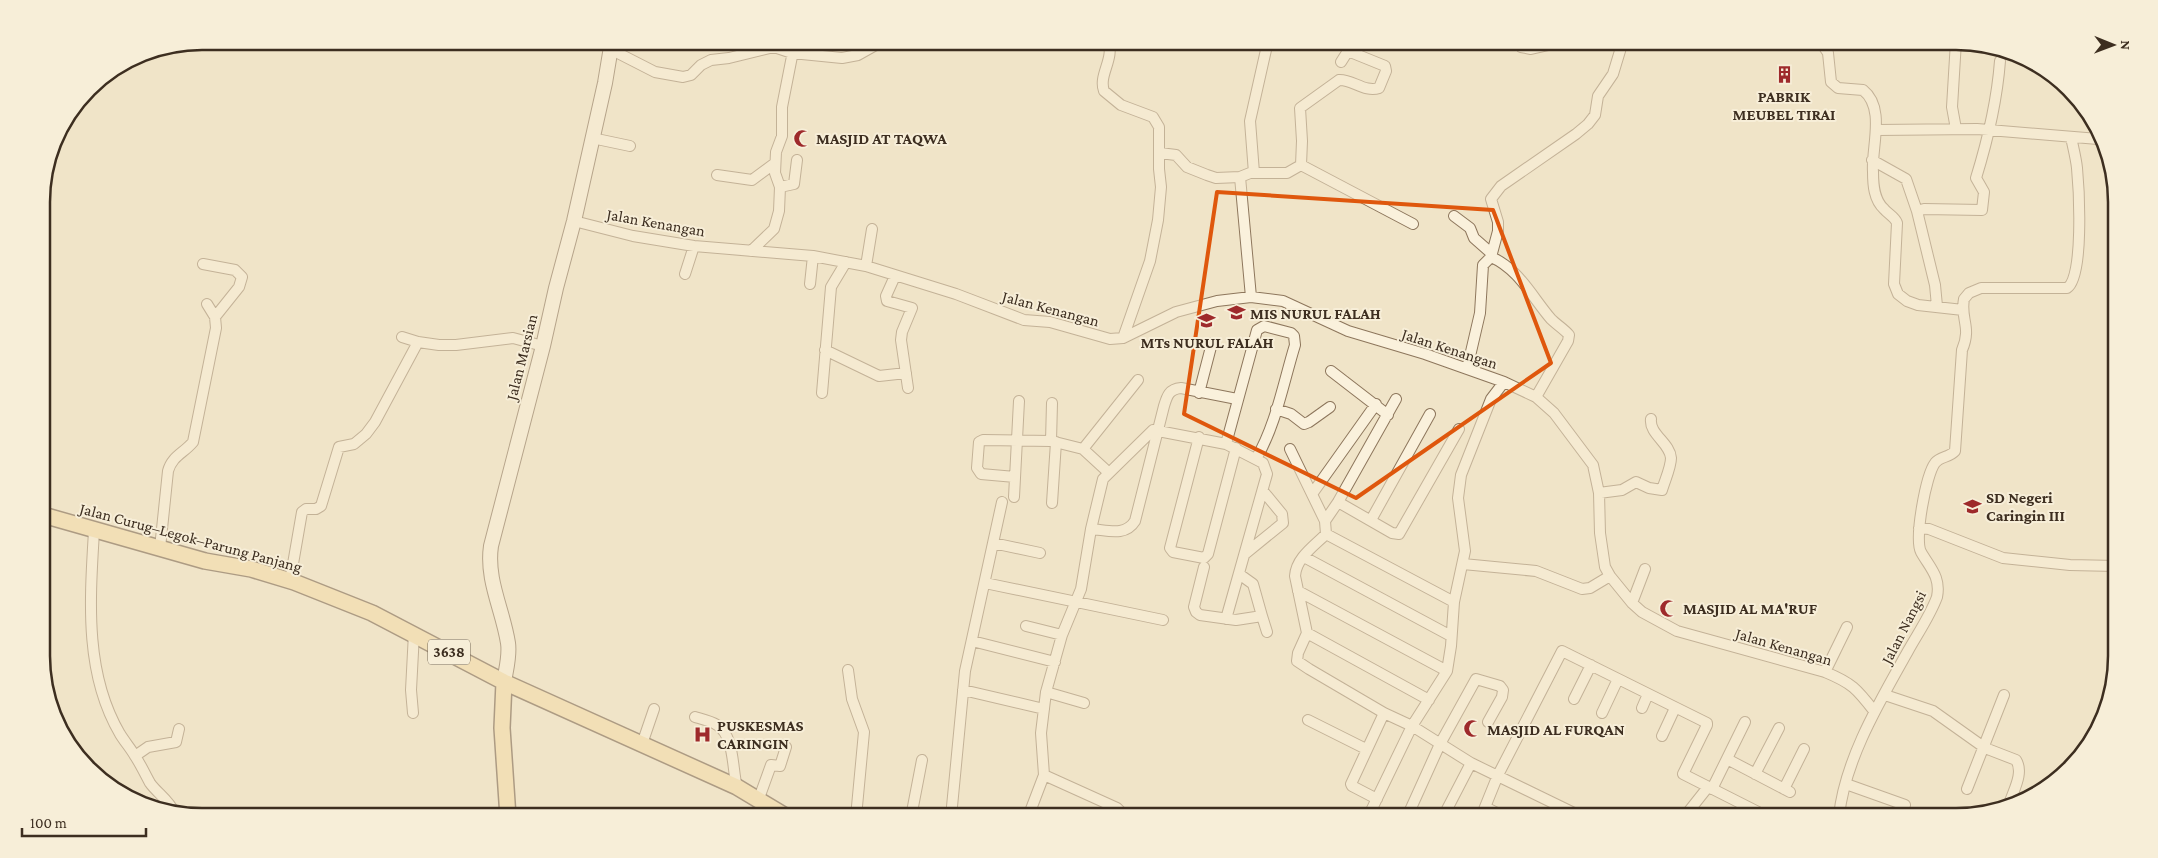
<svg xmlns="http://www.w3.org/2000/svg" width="2158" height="858" viewBox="0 0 2158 858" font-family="'Crimson Pro',serif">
  <rect width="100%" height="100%" fill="#f0e4c8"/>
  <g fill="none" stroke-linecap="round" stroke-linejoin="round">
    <defs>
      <path id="street" d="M1108,41C1115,59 1098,75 1104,91L1121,105L1153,117L1159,127V169L1161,187L1158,220L1150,261L1123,338
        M1517,41L1521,47L1531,49L1566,41
        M1820,41L1828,53L1831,82L1838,88L1863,90C1886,108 1871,148 1873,172C1873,185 1874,200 1884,209C1888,214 1895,217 1897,223L1894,284L1898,294L1907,301L1918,305L1963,310
        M610,49L655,72L683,77L691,75L701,65L711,60L729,58L774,47L792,53L842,58L858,55L883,41
        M1956,129L1952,107L1956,41
        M1877,130L1977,129L2098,139
        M592,138L630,146
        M1160,153L1176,155L1187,167L1207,175L1216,178L1240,177
        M1872,160L1906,179L1917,211
        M1301,165L1413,224
        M1254,173L1250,121L1268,41
        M717,175L752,180L775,163
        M780,187L794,184L797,160
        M1454,216L1470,228L1474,238L1491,253
        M574,221L633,236L694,246L813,256L866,266L956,294L1024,320L1050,322L1110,339L1123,338L1176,312L1217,301L1251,297L1283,301L1348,331L1425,354L1504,382L1536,397L1554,413L1593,465L1599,493L1600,533L1605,567L1610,576L1632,603L1642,612L1677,631L1825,672C1852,683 1857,689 1874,711
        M751,251L774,229L779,211L780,187L775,173L776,152L782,136V107L795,41
        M1491,257C1519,269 1532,297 1551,319C1557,325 1564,329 1569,335L1568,341L1536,397
        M203,264L235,270L242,277L239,287L215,317
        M866,266L872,229
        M685,274L694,246
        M895,276L886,296L887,301L912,308L902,332L901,340L908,388
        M810,284L813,256
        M1251,297L1240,177L1250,173H1287L1301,165L1302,141L1300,108L1339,80C1352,79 1365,93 1379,88L1386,71L1385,66L1348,51L1341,62
        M1937,306L1935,285L1917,211L1924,209L1982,210L1984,192L1976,178C1988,139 1997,101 2000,61
        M402,337L418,342L439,345H456L513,338L543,346
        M825,350L879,376L906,373
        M1467,369L1480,313L1483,265L1491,257L1498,231V222L1491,199L1501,186L1576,134L1588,124L1595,115L1598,96L1613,74L1623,41
        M1331,371L1388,415
        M822,393L831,287L846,262
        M1199,393L1212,343
        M1396,399L1338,502L1325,521L1326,534C1314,546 1296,558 1295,576L1307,633L1298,653L1297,661L1309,669L1384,713L1412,726L1471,763L1580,816
        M1276,409L1291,414L1304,424L1309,422L1330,407
        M1199,437L1170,548L1173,552L1204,558L1208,554L1236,448
        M1051,441L1052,403
        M1226,444L1257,330L1264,326L1291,333L1294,336L1295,345C1283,384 1276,425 1256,459
        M1083,449L1108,472
        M1290,449L1325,521
        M1015,477L981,474L977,468L979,442L983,440L1051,441L1083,449L1138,380
        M1599,493L1622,490L1636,482L1649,488L1662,490C1665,480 1671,467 1671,458C1670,443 1649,434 1651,419
        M1312,494L1376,404
        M1014,497L1019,401
        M1338,502L1392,533L1399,534L1459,429
        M1052,503L1056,442
        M1371,520L1430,414
        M1919,528L1929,529L2003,558L2070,565L2116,566
        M1091,529L1103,479L1153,430L1226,444L1263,463L1267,474L1226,619
        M94,531C90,599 84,673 120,734C125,742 131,749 135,756C141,765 145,774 150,783C157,793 169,800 174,812
        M1326,534L1454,602
        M993,543L1040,553
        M160,548L168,471C172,456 184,453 193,442L216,328L215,317L207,304
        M1246,553L1283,523L1282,514L1263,491
        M1304,557L1451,636
        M1463,564L1536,571L1582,589L1590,588L1610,576
        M1204,567L1194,607L1196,612L1200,615L1236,620L1262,616L1253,584L1239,574
        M290,581L302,512L306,509H316L321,506L339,447L354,444L366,434L375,422L418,342
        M985,583L1163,620
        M1298,591L1447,671L1412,726L1368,817
        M1632,603L1645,569
        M1262,616L1267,632
        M1026,626L1062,635
        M1307,633L1429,700
        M972,641L1055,662
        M848,670L852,699L864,732L856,817
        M1447,671L1451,646L1454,602L1465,551L1458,498L1461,475L1491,399L1504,382
        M1825,672L1847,627
        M963,690L1044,709
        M1046,692L1084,703
        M1885,695L1933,711L1985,748L2016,760C2025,774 2011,794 2008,808
        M1574,699L1591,665
        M1642,708L1648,694
        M413,713L411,690L414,633
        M1602,713L1618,679
        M695,717C702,719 711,721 717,725C735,736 732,770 737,787
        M1308,720L1366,749
        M1662,736L1675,708
        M642,744L654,709
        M135,756L148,747L176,742L179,729
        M1727,759L1790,792
        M1755,774L1779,728
        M1044,775L1117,808L1126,817
        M1846,784L1905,805
        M1712,789L1745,722
        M1784,789L1804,749
        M1967,789L2004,695
        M1377,799L1352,786L1351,784L1384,713
        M758,801L771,765L780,766L786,747
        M1485,807L1505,817
        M1685,816L1708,787
        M1736,816L1743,805
        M1839,816C1845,759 1880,701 1908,651C1918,633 1930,616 1937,597C1941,577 1930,568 1921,552C1914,539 1926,475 1935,463C1940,456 1949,458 1955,451L1962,350C1972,327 1960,319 1964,299L1969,293L1981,288H2067C2084,278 2079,189 2077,168C2076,158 2073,147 2071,137
        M911,817L922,760
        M951,817L965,671L1002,502
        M1028,817L1044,775L1041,733L1046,692L1062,635L1081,589L1091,529C1107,530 1125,537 1135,521L1164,406C1167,396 1169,389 1181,388L1237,399
        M1407,817L1440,744L1476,679L1500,686L1503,690L1502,697L1488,722
        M1443,817L1471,763
        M1481,817L1498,775L1562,651L1707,723V725L1683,774L1766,816"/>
      <path id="secondary" d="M504,682C506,669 510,656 508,643C503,610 486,580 491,546L543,346L556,288L574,221L605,83L612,41"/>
      <path id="primary" d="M43,515L205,561L251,569L294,582L372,613L504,682L737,787L787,817
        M504,682L502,728L508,817"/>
    </defs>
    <use href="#street" stroke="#8d765c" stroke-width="12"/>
    <use href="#secondary" stroke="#6f573f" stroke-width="16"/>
    <use href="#primary" stroke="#5b4430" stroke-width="18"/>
    <use href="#street" stroke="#faf1dc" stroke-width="10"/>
    <use href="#secondary" stroke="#faf1dc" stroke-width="14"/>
    <use href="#primary" stroke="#f3d9a0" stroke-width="15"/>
  </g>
  <path d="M0 0H2158V858H0ZM1217,192L1493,210L1551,363L1356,498L1184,414Z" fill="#f0e4c8" fill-opacity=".55" fill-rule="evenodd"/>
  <path fill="none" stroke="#df570d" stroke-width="4" stroke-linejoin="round" d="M1217,192L1493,210L1551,363L1356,498L1184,414Z"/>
  <defs>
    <symbol id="building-bare" viewBox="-9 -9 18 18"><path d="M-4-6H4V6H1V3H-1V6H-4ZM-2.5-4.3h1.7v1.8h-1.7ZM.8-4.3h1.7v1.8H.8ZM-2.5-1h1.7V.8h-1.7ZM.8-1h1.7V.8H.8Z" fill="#9e2a2b" stroke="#f7eed8" stroke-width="2.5" paint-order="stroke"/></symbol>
    <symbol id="mosque-bare" viewBox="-9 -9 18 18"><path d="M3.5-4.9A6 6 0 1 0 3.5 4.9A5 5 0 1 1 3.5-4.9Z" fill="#9e2a2b" stroke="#f7eed8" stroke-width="2.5" paint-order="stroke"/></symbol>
    <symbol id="school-bare" viewBox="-9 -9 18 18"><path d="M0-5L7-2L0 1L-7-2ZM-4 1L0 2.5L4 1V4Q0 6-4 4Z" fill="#9e2a2b" stroke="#f7eed8" stroke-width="2.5" paint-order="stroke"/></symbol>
    <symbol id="hospital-bare" viewBox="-9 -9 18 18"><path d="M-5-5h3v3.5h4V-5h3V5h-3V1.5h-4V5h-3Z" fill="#9e2a2b" stroke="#f7eed8" stroke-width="2.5" paint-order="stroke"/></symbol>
  </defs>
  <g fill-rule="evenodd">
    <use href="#building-bare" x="1772" y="62" width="25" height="25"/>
    <use href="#mosque-bare" x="790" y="126" width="25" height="25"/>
    <use href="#school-bare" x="1224" y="300" width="25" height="25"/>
    <use href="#school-bare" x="1194" y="308" width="25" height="25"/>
    <use href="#school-bare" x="1960" y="494" width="25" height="25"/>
    <use href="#mosque-bare" x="1656" y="596" width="25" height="25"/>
    <use href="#mosque-bare" x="1460" y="716" width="25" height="25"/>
    <use href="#hospital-bare" x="690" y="722" width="25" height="25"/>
  </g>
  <g text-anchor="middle" stroke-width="4" stroke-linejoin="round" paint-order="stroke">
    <rect fill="#f7eed8" stroke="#756857" stroke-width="1" x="428" y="639.5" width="42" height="25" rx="4"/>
    <g font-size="15" font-weight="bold" fill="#3d2e20">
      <text x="449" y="657">3638</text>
    </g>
    <g font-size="16" font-weight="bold" fill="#3d2e20" stroke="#f7eed8" text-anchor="start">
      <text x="1784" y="102" text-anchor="middle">PABRIK<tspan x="1784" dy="18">MEUBEL TIRAI</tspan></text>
      <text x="816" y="144">MASJID AT TAQWA</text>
      <text x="1250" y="319">MIS NURUL FALAH</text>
      <text x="1207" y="348" text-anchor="middle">MTs NURUL FALAH</text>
      <text x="1986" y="503">SD Negeri<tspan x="1986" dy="18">Caringin III</tspan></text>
      <text x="1683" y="614">MASJID AL MA'RUF</text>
      <text x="717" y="731">PUSKESMAS<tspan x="717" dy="18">CARINGIN</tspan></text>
      <text x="1487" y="735">MASJID AL FURQAN</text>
    </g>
    <g font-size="16" fill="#3d2e20" stroke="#f7eed8">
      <text transform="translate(656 222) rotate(10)" y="6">Jalan Kenangan</text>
      <text transform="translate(1051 308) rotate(15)" y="6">Jalan Kenangan</text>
      <text transform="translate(1450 348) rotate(18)" y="6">Jalan Kenangan</text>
      <text transform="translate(521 357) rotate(-76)" y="6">Jalan Marsian</text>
      <text transform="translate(191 537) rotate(15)" y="6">Jalan Curug–Legok–Parung Panjang</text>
      <text transform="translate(1903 627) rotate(-63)" y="6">Jalan Nangsi</text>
      <text transform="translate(1784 646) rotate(16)" y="6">Jalan Kenangan</text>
    </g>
  </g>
  <path d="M0 0H2158V858H0ZM202 50H1956A152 152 0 0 1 2108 202V656A152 152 0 0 1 1956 808H202A152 152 0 0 1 50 656V202A152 152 0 0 1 202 50Z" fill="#f7eed8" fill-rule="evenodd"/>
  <path fill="none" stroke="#3d2e20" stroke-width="2.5" d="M202 50H1956A152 152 0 0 1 2108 202V656A152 152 0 0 1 1956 808H202A152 152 0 0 1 50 656V202A152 152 0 0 1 202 50Z"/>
  <g transform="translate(2113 45) rotate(91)" stroke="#f7eed8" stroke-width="4" paint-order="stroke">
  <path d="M0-4L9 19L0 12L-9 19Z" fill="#3d2e20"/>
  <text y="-8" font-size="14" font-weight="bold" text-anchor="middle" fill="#3d2e20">N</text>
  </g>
  <path d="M22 828v8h124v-8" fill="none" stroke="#3d2e20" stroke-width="2.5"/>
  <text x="30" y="828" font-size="15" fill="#3d2e20" stroke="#f7eed8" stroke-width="4" paint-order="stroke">100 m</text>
</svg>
